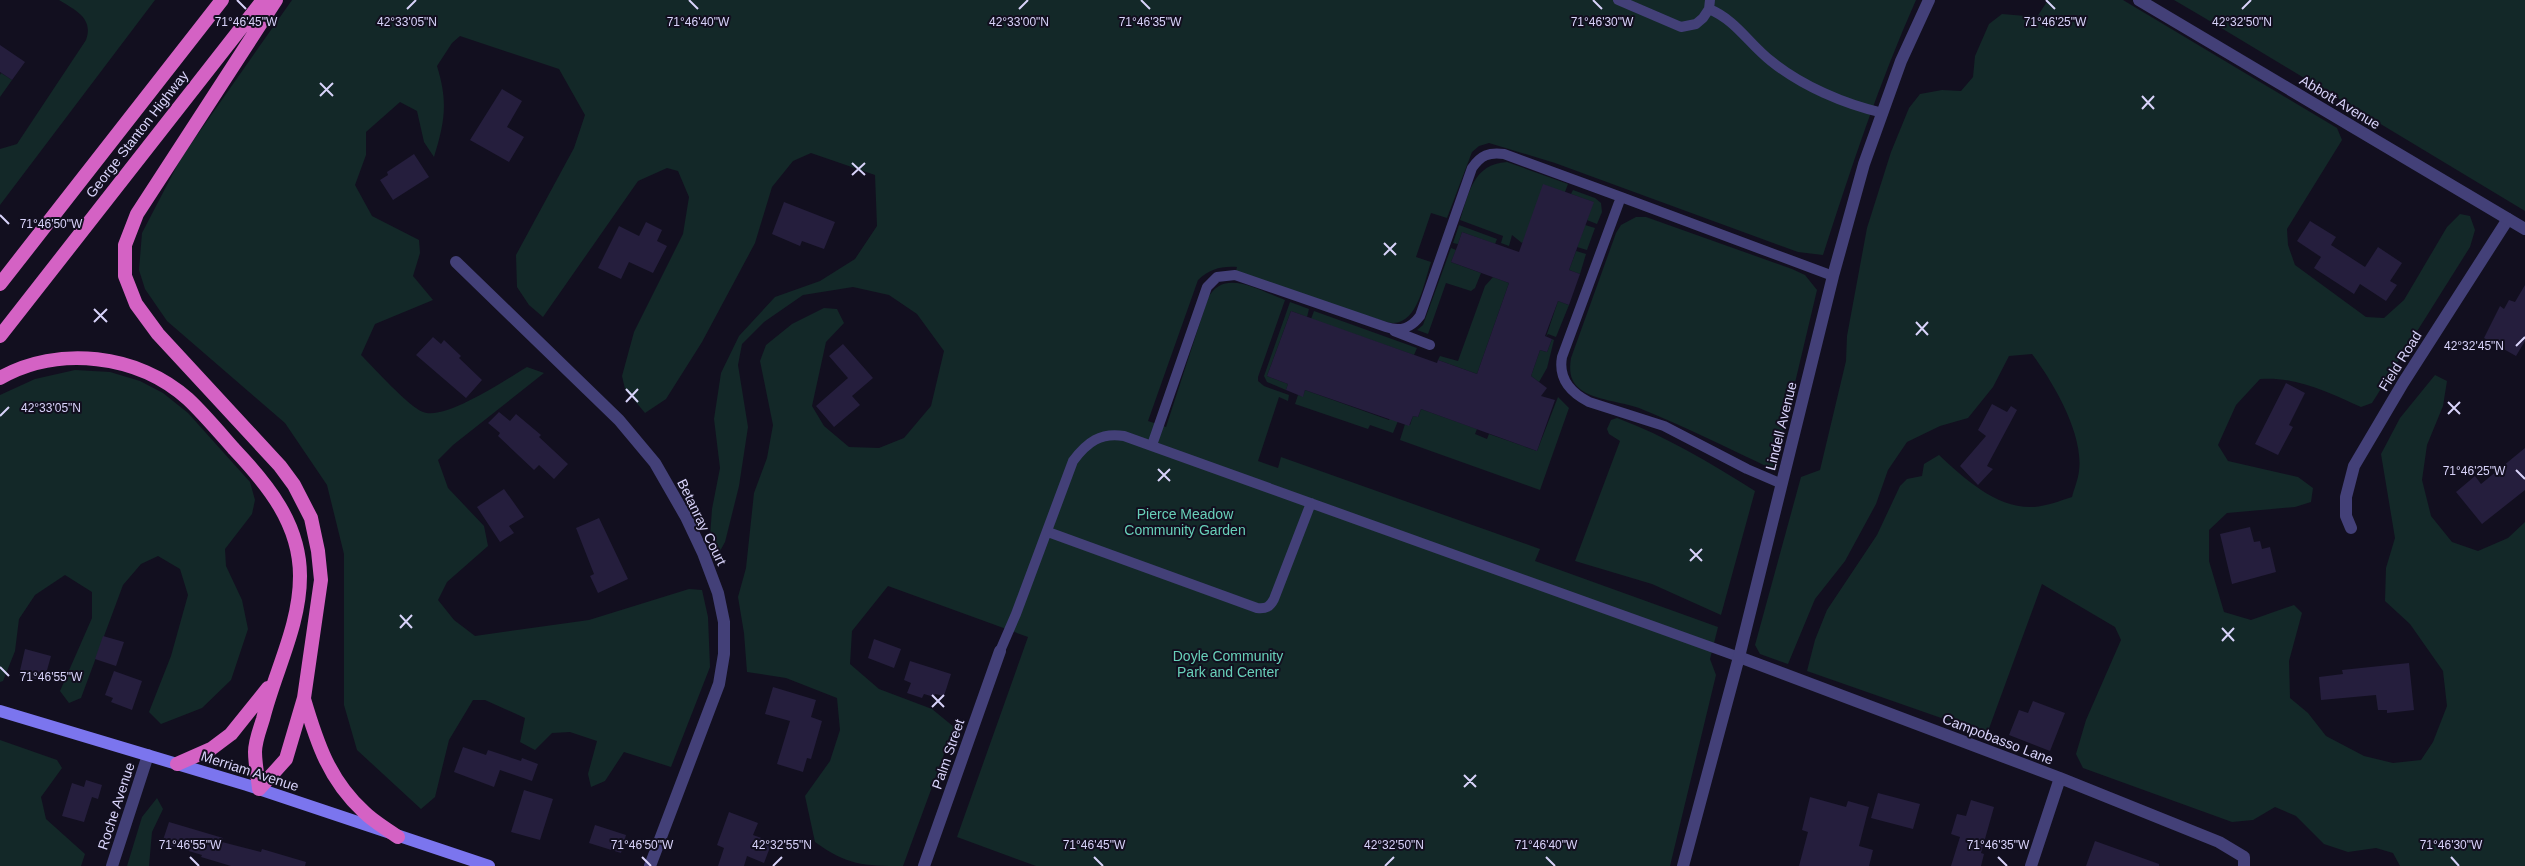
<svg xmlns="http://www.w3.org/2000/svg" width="2525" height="866" viewBox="0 0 2525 866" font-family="Arial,sans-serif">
  <rect width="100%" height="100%" fill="#120f1f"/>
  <path fill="#132828" d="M59,0H155L0,205V149L17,144L86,40C94,18 75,10 59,0Z
    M292,0H1916C1879,83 1851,168 1823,255L1798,252L1555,163L1489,143L1479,146L1472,152L1447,218L1431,213L1416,257L1431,262C1424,282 1417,330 1387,322L1235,275L1237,267C1221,266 1210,269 1198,280L1148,421L1166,427L1208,298C1224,267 1260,291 1285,300L1258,377V381L1264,386L1289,395L1288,401L1279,397L1258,461L1278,468L1281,457L1540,549L1535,561L1718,627L1710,659L1716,675L1670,866H1036L957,837L1028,637L888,586L852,631L850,664L879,689L932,709L954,727L903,866C863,866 847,865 815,842L805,796L830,761L840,730L837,698L786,678L747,672L744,633L738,597L746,568L754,493L767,458L773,425L760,361L766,345L792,324L824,308L837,309L844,323L826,342L812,406L824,426L849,447L879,448L904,438L931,406L944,351L917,314L889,295L853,287L803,295L764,322L742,344L738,365L748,427L739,486L725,542L720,551L710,537L712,509L720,468L714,419L721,373L739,336L775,297L820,281L855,259L877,226L875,175L811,153L793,161L772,187L755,243L702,342L666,399L645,413L625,389L622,376L634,332L683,234L689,197L678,171L667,168L638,181L543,317L529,305L517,287L516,255L574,148L585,115L559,69L460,36L452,43L437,66C448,102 445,121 434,157L424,142L417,111L400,102L366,132V155L355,185L372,216L419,240L420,253L413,276L433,300L375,324L361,355C373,367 409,407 423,412C445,421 507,379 527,367L544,373L453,445L438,460L448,488L484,526L488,546L447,582L438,600L454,620L475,636L589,620L689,589L702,590L708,617L710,667L671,767L624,752L605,781L591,787L588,774L597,741L570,732L552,733L535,750L520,742L525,718L485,700H473L449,740L435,797L421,809L357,750L344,705V554L327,485L285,423L167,321L145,289L139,270L142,233L181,158Z
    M2048,0H2123L2337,128L2342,140L2287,229L2288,245L2295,265L2366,317L2384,318L2404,300L2447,227L2460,214L2470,216L2475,230L2470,247L2372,403L2361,407C2329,393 2296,376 2260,379L2236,405L2218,445L2228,461L2298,477L2313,488L2311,502L2295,507L2227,513L2209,530V561L2224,612L2251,620L2294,605L2302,613L2289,661L2290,698L2308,713L2326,736L2364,756L2393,763L2421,760L2433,742L2447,706L2443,671L2410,624L2385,601L2386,568L2395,538L2381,454L2400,418L2435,375L2447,381L2443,406L2427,445L2422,480L2431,516L2452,542L2478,551L2508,538L2525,522V866H2400L2393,853L2376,848L2348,852L2324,844L2296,816L2275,807L2253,820L2232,822L2083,768L2076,754L2086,720L2121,640L2115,627L2042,584L1987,734L1807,671L1815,640L1827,610L1877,535L1900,486L1907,479L1922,476L1924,464L1939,455C1965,479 1997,509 2034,507C2046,506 2060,501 2072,497C2074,489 2078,480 2079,471C2084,434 2053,382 2032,354L2009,356L1993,387L1968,418L1940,426L1907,442L1888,470L1876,504L1845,561L1815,599L1788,664L1760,654L1755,645L1801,477L1820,470L1846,361L1847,336L1867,228L1891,152L1909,108L1920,94L1942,90L1961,91L1973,77L1975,56L1989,24L2002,14L2037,17Z
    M2174,0H2525V211L2203,17Z
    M1,73L12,80L0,97V75Z
    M1507,162L1568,184L1565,192L1522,243L1512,235L1509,246L1501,243L1503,236L1460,220C1469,193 1473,164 1507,162Z
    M1573,190L1595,198L1601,203L1602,212L1597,224L1587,220L1593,202L1571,194Z
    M1636,217H1646L1792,269L1805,275L1817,290L1776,463L1772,469C1728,448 1684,426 1639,408C1623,402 1593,400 1580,389C1570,381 1569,371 1571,358L1616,233L1621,225Z
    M1459,225L1497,239L1495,244L1462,232L1458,244L1453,243Z
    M1585,225L1595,228L1587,250L1577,247Z
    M1451,248L1456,250L1451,262L1481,273L1475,288L1471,291L1446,283L1428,334L1417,330L1423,325Z
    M1576,251L1586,254L1580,274L1569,270Z
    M1493,277L1509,283L1477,374L1438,360L1440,356L1458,361L1485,286Z
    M1558,301L1569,305L1556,337L1548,334L1546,337Z
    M1290,302L1309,309L1307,317L1291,311L1267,376L1288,384L1286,390L1267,382L1264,376Z
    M1314,311L1417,348L1414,355L1311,319Z
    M1552,339L1554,340L1547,368L1539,382L1531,376L1540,350L1547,352Z
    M75,370L110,372L140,381L163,393L188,413L250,482L255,500L252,514L225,549L226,566L242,600L248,629L231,680L202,708L161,724L149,712L171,656L188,595L180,569L158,556L141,564L123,585L81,698L69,703L60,691L92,618V592L65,575L35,595L19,619L15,651L3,681L0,682V395L35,379Z
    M1305,390L1389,420L1394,409L1398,421L1393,433L1370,425L1368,429L1295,404L1298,395L1303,396Z
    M1558,397L1569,408L1540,490L1400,440L1405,424L1410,425L1413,416L1418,417L1421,409L1477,429L1475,434L1487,439L1489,434L1537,451Z
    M1617,418C1666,436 1710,463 1755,491L1721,615L1652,584L1575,561L1620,441L1609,434L1607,429L1611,420Z
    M0,740L57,760L62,768L41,797L46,819L85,854L81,866H0Z
    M157,798L163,809L152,832L149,866H127L142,817Z"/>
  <path fill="#251e3d" d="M0,45L25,62L12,80L0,72Z
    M502,89L522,101L507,127L524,137L509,162L470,140Z
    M414,154L429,177L393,200L380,180L388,175L387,172Z
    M1543,184L1594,202L1569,270L1580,274L1569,305L1558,301L1545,336L1552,339L1547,352L1540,350L1531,376L1547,388L1541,396L1555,400L1537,451L1421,409L1418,417L1413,416L1409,426L1305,390L1303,397L1286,390L1288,384L1267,376L1291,311L1437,363L1438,360L1477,374L1509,283L1451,262L1457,247L1462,232L1519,252Z
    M784,202L835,222L824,249L802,241L800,246L772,234Z
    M2310,221L2336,237L2331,245L2365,267L2378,247L2402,263L2390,281L2397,285L2386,301L2360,284L2354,294L2314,268L2321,257L2297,241Z
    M646,222L662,230L657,241L667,246L653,273L629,262L621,279L598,268L619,226L639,236Z
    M2525,285V341L2516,356L2484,338L2500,306L2504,309L2509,300L2515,302Z
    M433,337L441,344L444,340L461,356L459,358L482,380L466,398L416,355Z
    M843,344L873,378L852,396L860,405L834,427L816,406L848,378L829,356Z
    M2286,383L2305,393L2289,425L2293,427L2278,455L2255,444Z
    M1992,404L2007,412L2011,406L2017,410L1987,466L1993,469L1978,485L1960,466L1986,436L1978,430Z
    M499,412L510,421L516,414L541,435L539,437L568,464L554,479L539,465L534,470L498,436L500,433L488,423Z
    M2525,448V490L2482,524L2456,492L2475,476L2481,484Z
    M504,489L524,517L509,526L514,533L500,542L477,507Z
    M599,518L628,579L598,593L590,576L594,574L576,528Z
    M2250,527L2254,542L2260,541L2262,549L2270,547L2276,572L2232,584L2220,534Z
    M103,636L124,642L116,666L95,659Z
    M874,639L901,649L894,668L868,658Z
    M25,649L51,656L44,681L19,675Z
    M910,661L951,674L944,696L935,694L934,697L924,694L922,698L907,693L911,683L904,680Z
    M2409,663L2414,710L2387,713V710H2378L2376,695L2321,700L2319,677L2343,674L2342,670Z
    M114,671L142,681L132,710L111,702L113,698L105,695Z
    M773,687L816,700L811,717L822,721L811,759L807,758L803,772L777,764L790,721L765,714Z
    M2033,701L2065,713L2050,751L2009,735L2019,710L2028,713Z
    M463,747L486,755L488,750L521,761L522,758L538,764L532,781L500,770L494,787L454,772Z
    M86,780L102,785L98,799L92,797L84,822L62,816L72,783L84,787Z
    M524,790L553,799L540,840L511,832Z
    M1878,793L1920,804L1913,829L1871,818Z
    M1810,797L1846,807L1848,801L1869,807L1859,846L1873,850L1869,866H1799L1808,832L1802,830Z
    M1971,800L1994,807L1981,853L1984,854L1981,866H1951L1960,837L1951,834L1957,814L1966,816Z
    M729,812L758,823L753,835L772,842L764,863L747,856L744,866H718L724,848L717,845Z
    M169,822L223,838L222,842L261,852L262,849L306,862L305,866H231L201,857L202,855L162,843Z
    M595,825L626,835L621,853L589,843Z
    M2095,841L2159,864V866H2086Z"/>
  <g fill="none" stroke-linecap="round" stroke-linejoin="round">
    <path stroke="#434078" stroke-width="10" d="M1618,0L1681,27L1696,24L1703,18L1709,9L1710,0
      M1709,9C1736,20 1749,44 1771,61C1802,86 1844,104 1883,113
      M1394,331L1430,345
      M1152,445L1207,287L1217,277L1235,275L1386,327C1401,332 1411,328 1420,316L1472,168C1481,155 1489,152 1504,154L1621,197
      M1782,484L1747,469L1664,426L1589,402C1571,393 1558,379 1562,357L1621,197L1833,276
      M1048,532L1257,608C1266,609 1270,607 1274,599L1311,503
      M1000,651L1016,614L1073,461C1087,442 1101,432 1124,436L1739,657"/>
    <path stroke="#434078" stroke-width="12" d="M456,262L619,420L655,463L686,517L703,553L718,593L724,622V654L719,684L650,866
      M2351,528L2346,516V497L2354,466L2403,383L2508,219
      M1739,657L2060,778L2219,842L2244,857V866
      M112,866L148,755
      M924,866L1000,651
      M2031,866L2060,778"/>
    <path stroke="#434078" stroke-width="12" d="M2139,0L2525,229
      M1683,866L1739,657L1833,276L1864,164L1901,61L1929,0"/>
    <path stroke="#7b75ee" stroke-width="12" d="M0,711L247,785L489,866"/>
    <path stroke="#d462c4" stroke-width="14" d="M0,284L222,0
      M0,336L263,0
      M0,378C58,345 138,354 188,399C204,414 219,432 234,449C268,485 300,524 300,576C300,626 275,671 263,719C260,729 255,741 255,752C255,764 258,777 259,789
      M304,699C317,743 329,780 364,812C374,822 387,829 398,837
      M177,764L211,749L231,734L268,688
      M259,789L286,759L304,698L321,580L318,551L311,518L294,485L280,466L158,334L136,304L125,276V245L137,214L276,0"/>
  </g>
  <path fill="none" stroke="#d8d3fa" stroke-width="2" d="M237,0L246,9M689,0L698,9M1141,0L1150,9M1593,0L1602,9M2046,0L2055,9M407,9L416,0M1019,9L1028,0M2242,9L2251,0M320,83L333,96M320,96L333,83M2142,96L2154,109M2142,109L2154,96M852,163L865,175M852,175L865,163M0,215L9,224M1384,243L1396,255M1384,255L1396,243M94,309L107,322M94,322L107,309M1916,322L1928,335M1916,335L1928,322M2516,346L2525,337M626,389L638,402M626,402L638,389M2448,402L2460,414M2448,414L2460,402M0,416L9,407M1158,469L1170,481M2516,470L2525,479M1158,481L1170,469M1690,549L1702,561M1690,561L1702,549M400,615L412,628M400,628L412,615M2222,628L2234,641M2222,641L2234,628M0,667L9,676M932,695L944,707M932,707L944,695M1464,775L1476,787M1464,787L1476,775M190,857L199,866M642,857L651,866M1094,857L1103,866M1546,857L1555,866M1998,857L2007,866M2451,857L2459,866M773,866L782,857M1385,866L1394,857"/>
  <g text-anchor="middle" stroke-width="4" stroke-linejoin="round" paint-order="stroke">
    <g font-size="14" fill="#d8d3fa" stroke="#120f1f">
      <text transform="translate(2340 102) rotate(31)" y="5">Abbott Avenue</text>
      <text transform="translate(137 134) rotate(-52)" y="5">George Stanton Highway</text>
      <text transform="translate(2400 361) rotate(-58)" y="5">Field Road</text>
      <text transform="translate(1781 426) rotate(-76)" y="5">Lindell Avenue</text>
      <text transform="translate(702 522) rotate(64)" y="5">Betanray Court</text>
      <text transform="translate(1998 739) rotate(21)" y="5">Campobasso Lane</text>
      <text transform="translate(948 754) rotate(-71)" y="5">Palm Street</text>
      <text transform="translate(250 771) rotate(18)" y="5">Merriam Avenue</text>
      <text transform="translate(116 806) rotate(-72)" y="5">Roche Avenue</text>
    </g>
    <g font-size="14" fill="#68d0b9" stroke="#120f1f">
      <text x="1185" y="519">Pierce Meadow<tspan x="1185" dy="16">Community Garden</tspan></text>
      <text x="1228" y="661">Doyle Community<tspan x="1228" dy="16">Park and Center</tspan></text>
    </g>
  </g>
  <g font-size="12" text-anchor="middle" fill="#d8d3fa" stroke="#120f1f" stroke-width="4" stroke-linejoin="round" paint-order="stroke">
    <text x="246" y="26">71°46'45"W</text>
    <text x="407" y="26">42°33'05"N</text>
    <text x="698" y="26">71°46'40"W</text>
    <text x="1019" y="26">42°33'00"N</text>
    <text x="1150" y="26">71°46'35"W</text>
    <text x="1602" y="26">71°46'30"W</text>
    <text x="2055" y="26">71°46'25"W</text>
    <text x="2242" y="26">42°32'50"N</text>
    <text x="51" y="228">71°46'50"W</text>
    <text x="2474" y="350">42°32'45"N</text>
    <text x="51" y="412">42°33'05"N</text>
    <text x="2474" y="475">71°46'25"W</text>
    <text x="51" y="681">71°46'55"W</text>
    <text x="782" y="849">42°32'55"N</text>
    <text x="1394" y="849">42°32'50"N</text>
    <text x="190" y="849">71°46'55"W</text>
    <text x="642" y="849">71°46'50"W</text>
    <text x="1094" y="849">71°46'45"W</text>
    <text x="1546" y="849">71°46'40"W</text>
    <text x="1998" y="849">71°46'35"W</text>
    <text x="2451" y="849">71°46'30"W</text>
  </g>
</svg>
